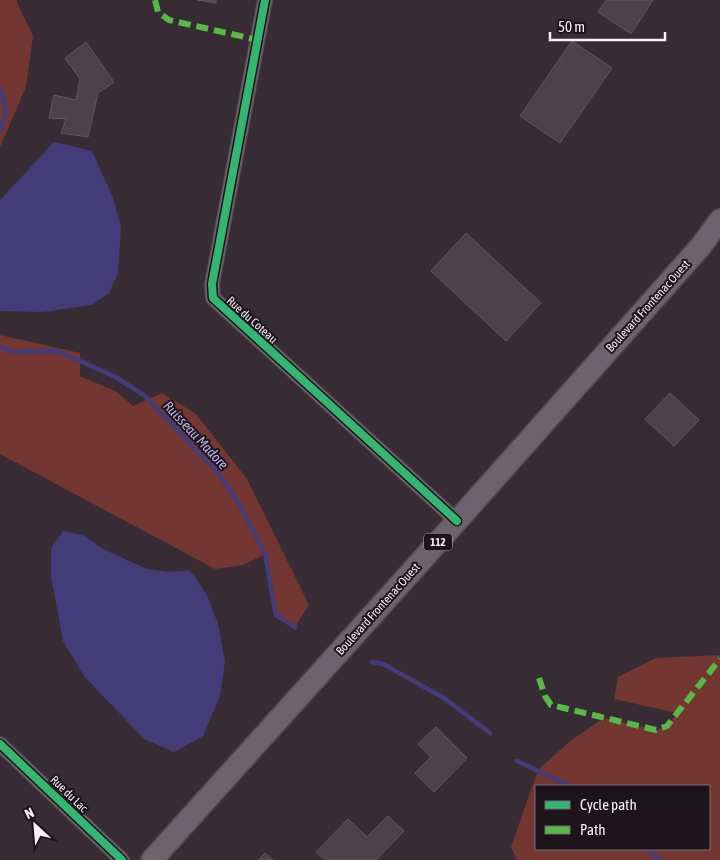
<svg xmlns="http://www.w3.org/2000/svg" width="720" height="860" viewBox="0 0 720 860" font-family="'Asap Condensed',sans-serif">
  <rect width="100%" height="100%" fill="#372c34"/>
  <path fill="#733631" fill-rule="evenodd" d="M0,0H16L33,36L26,87L0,147Z
    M0,335L80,353V376L117,392L133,406L162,393L196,414L247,479L309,605L295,627L276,615L264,555L243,565L215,569L0,454Z
    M720,655V860H517L511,847L538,770L570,741L604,718L656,730L667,726L677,713L614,699L618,677L656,658ZM536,786H709V849H536Z"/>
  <path fill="#433c79" d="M54,142L92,151L113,198L121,227L118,273L109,293L92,305L43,312L2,311L0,310V200Z
    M63,531L83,535L103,549L147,569L169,572L190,570L207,595L218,624L225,661L220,696L203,736L174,752L144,739L84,676L63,641L51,576V549Z"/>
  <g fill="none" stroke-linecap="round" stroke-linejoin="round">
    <path stroke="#433c79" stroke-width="4.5" d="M0,89L2,93L6,113L0,130
      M0,347L14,352L57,351L114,376L145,396L219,474L238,502L265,554L276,615L295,627
      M372,662L383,664L444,698L490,733
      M517,761L570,786
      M648,849L659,860"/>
  </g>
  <path fill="#4c4147" stroke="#61575c" d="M197,0H216V3Z
    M606,0H653L631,34L598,12Z
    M572,41L612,68L560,143L520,116Z
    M86,42L114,82L98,93L88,137L61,133L66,119L49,118L54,95L76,100L80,79L65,58Z
    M466,233L541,303L506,341L431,271Z
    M670,393L699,420L674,446L645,419Z
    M436,727L467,758L434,792L415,773L431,757L418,744Z
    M388,816L404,831L376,860H325L316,852L348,819L367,837Z
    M265,853L273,860H258Z"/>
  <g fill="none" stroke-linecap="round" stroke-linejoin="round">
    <defs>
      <path id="street" d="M265,0L212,284L213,298L457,521
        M0,744L122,860"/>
      <path id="primary" d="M152,860L457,521L701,246L720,220"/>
    </defs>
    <use href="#street" stroke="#524950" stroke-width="16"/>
    <use href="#primary" stroke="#524950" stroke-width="24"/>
    <use href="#street" stroke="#6d646b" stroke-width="14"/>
    <use href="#primary" stroke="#6d636c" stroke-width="21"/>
    <path stroke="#58b947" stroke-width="6" stroke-dasharray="12 6" stroke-linecap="butt" d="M155,0L158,12L169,20L258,40
      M539,678L545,696L551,705L656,730L667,726L720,659"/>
    <defs>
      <path id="cycleway" d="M265,0L212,284L213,298L457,521
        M0,744L122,860"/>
    </defs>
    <use href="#cycleway" stroke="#1d141b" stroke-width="11"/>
    <use href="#cycleway" stroke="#33b770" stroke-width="8"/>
  </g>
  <g text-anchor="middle" stroke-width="4" stroke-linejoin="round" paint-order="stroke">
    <rect fill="#1d141b" stroke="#b8adb5" stroke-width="1" x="424" y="533.5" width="28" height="17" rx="4"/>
    <g font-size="11" font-weight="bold" fill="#fbeef7">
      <text x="438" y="546">112</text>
    </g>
    <g font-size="12" fill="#fbeef7" stroke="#1d141b">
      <text transform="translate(648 306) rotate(-48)" y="4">Boulevard Frontenac Ouest</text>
      <text transform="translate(252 320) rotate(42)" y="4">Rue du Coteau</text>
      <text transform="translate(378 609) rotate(-48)" y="4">Boulevard Frontenac Ouest</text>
      <text transform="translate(69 794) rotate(44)" y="4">Rue du Lac</text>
    </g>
    <g font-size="14" font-style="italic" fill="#bab9f4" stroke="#1d141b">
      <text transform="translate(196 435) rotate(47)" y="5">Ruisseau Madore</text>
    </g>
  </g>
  <rect x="535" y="785" width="175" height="65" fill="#1d141b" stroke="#766b73"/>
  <rect x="545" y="801" width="25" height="8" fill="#33b770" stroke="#766b73"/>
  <text x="580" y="810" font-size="15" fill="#fbeef7">Cycle path</text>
  <rect x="545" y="826" width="25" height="8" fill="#58b947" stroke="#766b73"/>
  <text x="580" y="835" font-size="15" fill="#fbeef7">Path</text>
  <g transform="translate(35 825) rotate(334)" stroke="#1d141b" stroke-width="4" paint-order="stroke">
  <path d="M0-4L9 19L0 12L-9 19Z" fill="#fbeef7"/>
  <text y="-8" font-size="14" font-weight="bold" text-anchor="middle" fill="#fbeef7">N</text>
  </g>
  <path d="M550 32v8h115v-8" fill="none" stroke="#fbeef7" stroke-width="2.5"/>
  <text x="558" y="32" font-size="15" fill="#fbeef7" stroke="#1d141b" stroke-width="4" paint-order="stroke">50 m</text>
</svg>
